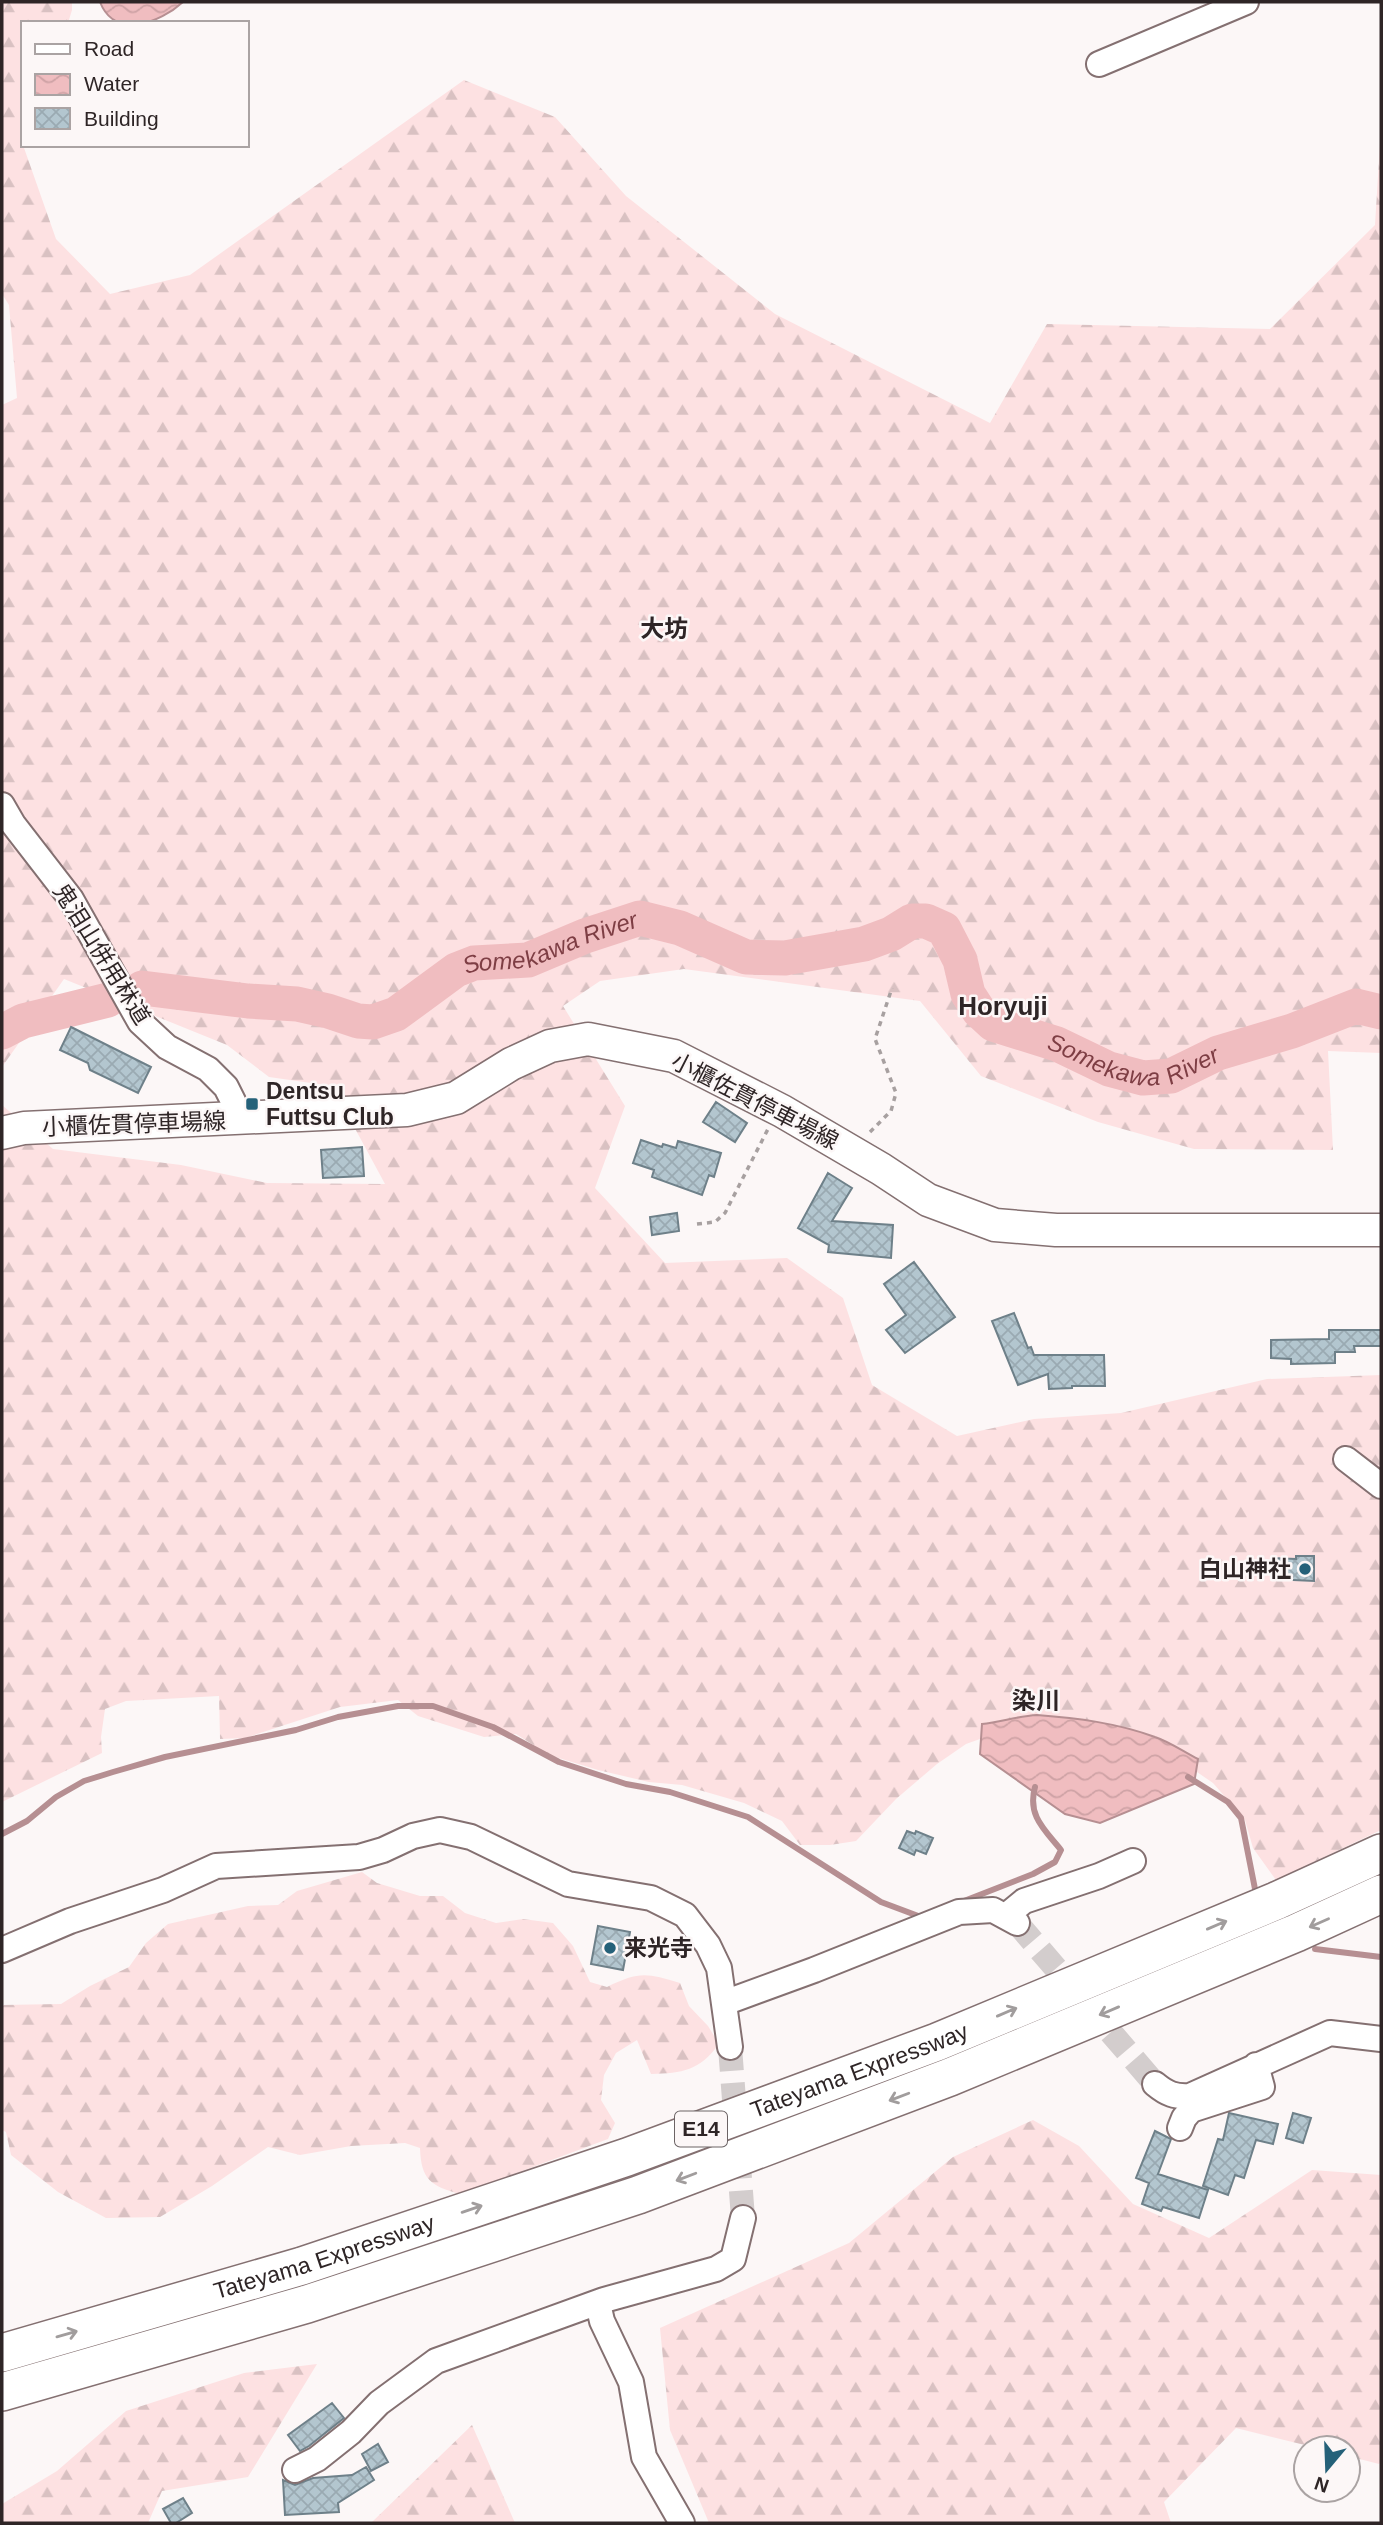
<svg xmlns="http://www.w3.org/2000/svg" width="1383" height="2525" viewBox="0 0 1383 2525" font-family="Helvetica,'Noto Sans JP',sans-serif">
  <defs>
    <pattern id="forest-firs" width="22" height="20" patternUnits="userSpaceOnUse" patternTransform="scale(1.75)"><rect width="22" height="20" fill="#fde1e2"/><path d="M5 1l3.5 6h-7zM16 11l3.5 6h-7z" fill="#d9c1c2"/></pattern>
    <pattern id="water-waves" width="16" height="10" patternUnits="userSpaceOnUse" patternTransform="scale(1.75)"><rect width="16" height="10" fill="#f0bdc0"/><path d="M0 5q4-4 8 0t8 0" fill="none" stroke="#cea2a5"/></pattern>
    <pattern id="building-cross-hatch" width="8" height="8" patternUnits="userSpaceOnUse" patternTransform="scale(1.75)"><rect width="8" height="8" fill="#b3c6cf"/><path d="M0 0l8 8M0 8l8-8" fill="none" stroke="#9aaab2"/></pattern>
  </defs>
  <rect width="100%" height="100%" fill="#fcf7f7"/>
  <path fill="url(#forest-firs)" d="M2,2H72V10L68,23H23V145L56,239L110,294L190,275L464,80L555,117L626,196L775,314L990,423L1047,324L1270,329L1375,225L1381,127V1053L1328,1051L1333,1150L1194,1149L1098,1122L981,1076L920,1001L684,969L600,981L563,1006L625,1106L595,1188L665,1263L787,1258L843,1298L872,1385L957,1436L1034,1419L1121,1413L1267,1379L1381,1375V1830L1276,1880L1253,1848L1245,1820L1213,1783L1178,1759L994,1734L966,1744L937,1764L896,1799L856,1841L830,1845H800L782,1821L744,1803L682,1785L649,1782L598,1770L549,1755L516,1734L484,1737L418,1716L398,1700L340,1707L245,1738L220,1739L219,1696L126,1701L105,1709L101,1737L102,1753L2,1802V1105L53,1149L181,1165L267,1183L385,1184L332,1086L269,1077L227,1045L64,979L2,1067V405L17,398L9,305L2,294Z
    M362,1872L377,1883L420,1896H443L465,1913L496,1923L523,1919L553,1923L573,1946L590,1982L607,1987C639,1971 647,1973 680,1983L689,2006L708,2026L719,2044C699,2071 683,2073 651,2074L637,2040L616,2053L604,2075L601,2100L615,2123L608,2139L460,2194C431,2186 421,2180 420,2148L405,2143L351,2146L300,2155L268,2147L212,2186L160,2217L106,2218L58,2192L11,2155L6,2132L2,2130V2005L61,2004L90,1986L129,1967L146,1943L168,1924L248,1906L278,1905L297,1891Z
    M1033,2120L1079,2146L1133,2204L1209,2238L1312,2170L1381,2175V2461L1379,2464L1348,2456V2448H1317L1236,2428L1164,2502L1171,2523H709L670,2430L660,2328L849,2243L953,2157Z
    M317,2364L248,2477L162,2491L148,2523H2V2504L57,2471L126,2411L244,2373Z
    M472,2425L515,2523H371Z"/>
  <path fill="url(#water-waves)" stroke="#b68f92" stroke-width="2" d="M100,2H183C160,23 115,40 100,2Z
    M1037,1715C1077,1718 1117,1723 1155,1737C1170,1742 1184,1752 1198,1759L1194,1784L1100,1823L1065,1814L980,1754L982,1724C1001,1722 1018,1716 1037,1715Z"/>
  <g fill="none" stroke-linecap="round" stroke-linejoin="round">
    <path stroke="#b68f92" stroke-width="6" d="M1188,1777L1228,1802L1241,1818L1256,1894
      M2,1834L27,1821L56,1797L84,1781L113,1772L165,1757L296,1730L338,1717L398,1706H433L493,1727L559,1762L626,1784L670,1792L748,1817L881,1902L921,1917L924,1916
      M964,1901L1033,1874L1055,1862L1061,1850C1045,1830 1027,1816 1035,1787
      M1315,1949L1381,1957"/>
    <g stroke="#f0bdc0" stroke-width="35">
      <path id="s1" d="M142,988L248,1001L297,1004L328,1011L358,1021L373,1022L396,1014L456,970L474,963L528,960L585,936L640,918L680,928L746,957L785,958L864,944L891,934L912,921H926L944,929L960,960L968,994L979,1011L993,1024L1057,1044L1109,1069L1143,1078L1171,1076L1218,1053L1292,1031L1356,1006L1381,1012"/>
      <path d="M2,1032L23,1021L108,1000"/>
    </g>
  </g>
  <path fill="url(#building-cross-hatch)" stroke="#6e8089" stroke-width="2" d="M71,1027L151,1067L138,1093L90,1070L88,1063L60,1050Z
    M716,1102L747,1123L735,1142L703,1122Z
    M641,1140L662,1147L663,1144L676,1148L678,1141L721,1153L714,1177L709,1175L702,1195L652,1177L654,1170L633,1163Z
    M362,1147L364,1176L323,1178L321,1150Z
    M828,1173L852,1188L832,1221L893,1225L891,1258L828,1252L829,1245L798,1228Z
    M677,1213L679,1231L652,1235L650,1217Z
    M914,1262L955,1317L905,1353L886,1330L906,1315L884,1284Z
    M1014,1313L1028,1348L1031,1347L1034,1355H1104L1105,1386H1072V1388L1049,1389L1048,1374L1018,1385L992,1321Z
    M1329,1330H1381V1346H1354L1355,1352H1335V1363L1291,1364V1359L1271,1358V1340L1329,1339Z
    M1296,1556H1314V1581L1272,1579L1273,1558L1296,1559Z
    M907,1831L915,1834L916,1831L933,1838L926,1854L916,1850L914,1855L899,1848Z
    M598,1926L630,1932L623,1970L591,1964Z
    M1229,2113L1278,2124L1273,2144L1256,2140L1244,2178L1235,2175L1228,2195L1203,2186L1218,2139L1223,2140Z
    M1293,2113L1311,2118L1303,2143L1286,2138Z
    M1155,2131L1171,2139L1158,2174L1208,2190L1199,2218L1163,2207L1161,2211L1142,2204L1149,2183L1136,2178Z
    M332,2403L344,2418L309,2446L300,2451L288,2435Z
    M378,2444L388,2462L371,2471L362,2454Z
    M366,2467L374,2480L338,2503L339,2512L285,2515L283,2480L295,2485L313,2478L352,2475Z
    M183,2498L192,2513L176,2523H171L163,2509Z"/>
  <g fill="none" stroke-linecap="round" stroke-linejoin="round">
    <path stroke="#d3cdcd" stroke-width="24" stroke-dasharray="24 12" stroke-linecap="butt" d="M1017,1923L1155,2084
      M730,2047L743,2218"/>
    <defs>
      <path id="minor" d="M1099,64L1246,2
        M2,805L13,824L71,899L140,1022L167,1047L208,1069L226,1087L242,1119
        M1346,1459L1381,1486
        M1007,1915L1024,1901L1099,1876L1133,1861
        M2,1950L70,1921L163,1890L216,1866L359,1857L383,1850L413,1836L440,1830L471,1837L568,1884L651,1898L685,1915L708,1945L719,1968L730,2047
        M724,2003L814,1970L959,1912L993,1910L1017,1923
        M1155,2084C1167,2094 1175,2097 1190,2096L1330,2033L1381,2039
        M1180,2128L1184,2118L1191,2110L1262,2087L1256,2065
        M295,2470L317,2459L351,2432L379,2403L436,2361L604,2300
        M682,2523L644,2457L631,2382L602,2321L599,2308L604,2300L716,2269L733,2259L743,2218"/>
      <path id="major" d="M2,1133L24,1128L407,1110L456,1098L511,1064L550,1046L588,1039L674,1056L782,1111L881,1169L928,1200L995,1225L1056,1230H1381"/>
      <g id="highway">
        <path id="s2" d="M2,2353L302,2266L627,2157L937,2042L1276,1901L1381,1853"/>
        <path d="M2,2392L307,2304L638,2195L950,2077L1296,1933L1381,1894"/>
      </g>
    </defs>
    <use href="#minor" stroke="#847071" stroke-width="28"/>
    <use href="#major" stroke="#847071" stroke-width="35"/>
    <use href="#highway" stroke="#847071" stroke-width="40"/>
    <path stroke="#a7a0a0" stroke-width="3.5" stroke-dasharray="5 5" stroke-linecap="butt" d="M870,1132L891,1111L896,1093L875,1039L892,988
      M697,1224L715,1222L725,1213L768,1129"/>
    <use href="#minor" stroke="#fff" stroke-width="24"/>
    <use href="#major" stroke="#fff" stroke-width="32"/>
    <use href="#highway" stroke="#fff" stroke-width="37"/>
  </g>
  <defs><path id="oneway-shaft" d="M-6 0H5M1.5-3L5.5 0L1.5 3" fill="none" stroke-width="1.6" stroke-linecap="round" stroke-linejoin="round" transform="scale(1.75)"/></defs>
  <g stroke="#a19d9d">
    <use href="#oneway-shaft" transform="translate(1319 1923) rotate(156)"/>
    <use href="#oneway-shaft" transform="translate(1217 1925) rotate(-23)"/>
    <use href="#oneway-shaft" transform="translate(1109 2011) rotate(157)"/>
    <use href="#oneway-shaft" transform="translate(1007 2012) rotate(-23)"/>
    <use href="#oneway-shaft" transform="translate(899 2097) rotate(159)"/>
    <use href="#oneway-shaft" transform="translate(686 2177) rotate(159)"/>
    <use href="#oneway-shaft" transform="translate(472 2209) rotate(-19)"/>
    <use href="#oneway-shaft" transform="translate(67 2334) rotate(-16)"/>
  </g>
  <g fill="#256179" stroke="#fcf7f7" stroke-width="2.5">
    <rect x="245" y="1097" width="14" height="14" rx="3.5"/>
    <circle cx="1305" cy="1569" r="7"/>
    <circle cx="610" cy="1948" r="7"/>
  </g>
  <g text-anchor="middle" stroke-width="5" stroke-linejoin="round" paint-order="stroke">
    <rect fill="#fcf7f7" stroke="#6c6465" stroke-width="2" x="675" y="2111.5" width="52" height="35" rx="5"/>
    <g font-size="21" font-weight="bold" fill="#2e2526">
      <text x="701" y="2136">E14</text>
    </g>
    <g font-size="23" fill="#2e2526" stroke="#fcf7f7">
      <text transform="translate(102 954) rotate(58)" y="8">鬼泪山併用林道</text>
      <text transform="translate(755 1101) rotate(27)" y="8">小櫃佐貫停車場線</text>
      <text transform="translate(134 1124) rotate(-2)" y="8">小櫃佐貫停車場線</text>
      <text dy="8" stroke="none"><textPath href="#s2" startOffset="903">Tateyama Expressway</textPath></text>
      <text dy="8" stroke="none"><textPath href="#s2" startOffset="336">Tateyama Expressway</textPath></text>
    </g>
    <g font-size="23" font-weight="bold" fill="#2e2526" stroke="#fcf7f7" text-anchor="start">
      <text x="266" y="1099">Dentsu<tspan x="266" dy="26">Futtsu Club</tspan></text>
      <text x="1291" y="1577" text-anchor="end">白山神社</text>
      <text x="624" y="1956">来光寺</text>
    </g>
    <g font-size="24" font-weight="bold" fill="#2e2526" stroke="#fcf7f7">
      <text x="664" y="637">大坊</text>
      <text x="1036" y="1709">染川</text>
    </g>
    <g font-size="24" font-style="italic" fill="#7e3e44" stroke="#fcf7f7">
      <text dy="8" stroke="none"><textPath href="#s1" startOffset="432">Somekawa River</textPath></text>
      <text dy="8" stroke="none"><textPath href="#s1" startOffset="1104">Somekawa River</textPath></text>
    </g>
    <g font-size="26" font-weight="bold" fill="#2e2526" stroke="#fcf7f7">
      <text x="1003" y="1015">Horyuji</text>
    </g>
  </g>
  <rect width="1383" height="2525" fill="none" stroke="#2e2526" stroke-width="7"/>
  <rect x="21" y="21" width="228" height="126" fill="#fcf7f7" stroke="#aaa3a3" stroke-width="2"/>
  <rect x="35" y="44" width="35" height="10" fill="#ffffff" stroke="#aaa3a3" stroke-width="2"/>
  <text x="84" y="56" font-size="21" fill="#2e2526">Road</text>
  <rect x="35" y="74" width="35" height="21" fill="url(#water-waves)" stroke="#aaa3a3" stroke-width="2"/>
  <text x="84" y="91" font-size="21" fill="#2e2526">Water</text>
  <rect x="35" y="108" width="35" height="21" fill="url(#building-cross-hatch)" stroke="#aaa3a3" stroke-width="2"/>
  <text x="84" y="126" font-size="21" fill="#2e2526">Building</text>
  <g transform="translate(1327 2469) rotate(199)"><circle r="33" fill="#fcf7f7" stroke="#aaa3a3" stroke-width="2"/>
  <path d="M0-5L12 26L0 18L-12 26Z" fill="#256179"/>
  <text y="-10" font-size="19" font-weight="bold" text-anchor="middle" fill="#2e2526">N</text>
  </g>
</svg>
